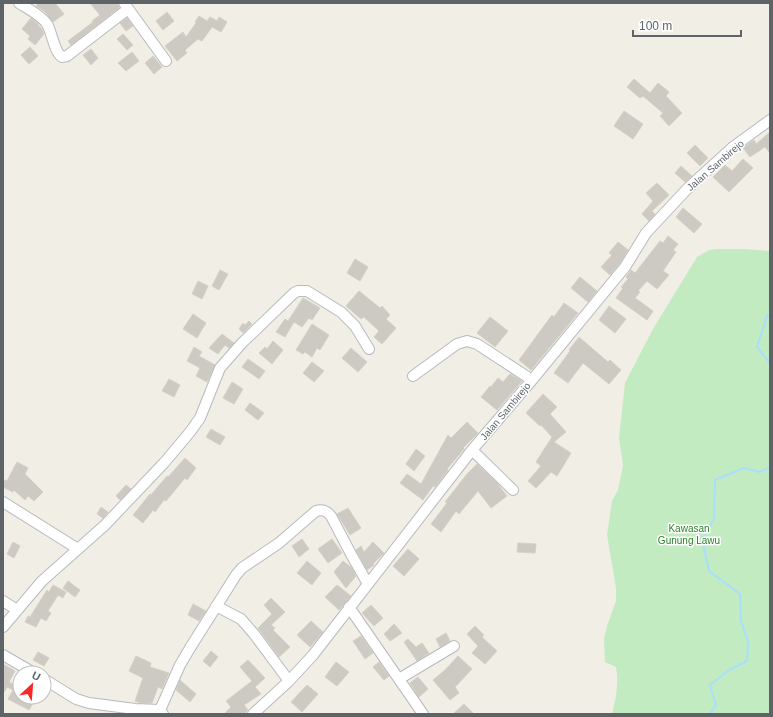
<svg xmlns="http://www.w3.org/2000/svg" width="773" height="717" viewBox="0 0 773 717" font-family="Arial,sans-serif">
  <rect width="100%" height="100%" fill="#f1eee6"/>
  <path fill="#c3ebc1" d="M716,249H744L770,251V714H612C616,699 619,682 616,667L605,662L604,639L607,626L616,601V588L607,535L612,501L618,490L623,465L619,438L625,383L653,329L697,257L709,250Z"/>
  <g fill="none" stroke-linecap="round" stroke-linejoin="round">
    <path stroke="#a9deff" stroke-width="2" d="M770,315L767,316L757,347L770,363
      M710,714L716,705L710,685L729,670L747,661L748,641L741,621L740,594L709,571L702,539L714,519L715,480L744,468L760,472L770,467"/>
  </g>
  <path fill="#cdc9c3" stroke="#d7d0c4" d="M39,3H55L64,14L53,22L44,11L36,6Z
    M90,3H117L119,8L71,45L68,41L93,22L92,21L100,15Z
    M167,12L174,21L163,30L156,21Z
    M199,16L207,21L210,17L217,21L219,17L227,22L221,32L212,27L202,41L198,39L185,50L187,53L177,61L165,46L183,32L186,37L196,23L195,22Z
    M31,18L38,24V25L42,29L44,34L35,45L28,39L30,36L22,29Z
    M127,18L133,26L126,31L120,23Z
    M123,34L133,45L127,50L117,39Z
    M30,47L38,56L29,64L21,55Z
    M91,49L98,58L91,65L83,55Z
    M132,52L139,61L126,71L118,63Z
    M153,56L162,67L154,74L145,63Z
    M634,79L650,93L658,83L669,92L666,96L682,113L669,126L660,116L663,113L643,96L640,98L627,87Z
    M624,111L643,124L633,139L614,126Z
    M770,132V153L765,147L750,157L743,148L754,140L756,144Z
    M695,145L708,158L700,166L687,153Z
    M743,159L753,168L729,192L713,177L725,165L732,171Z
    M681,166L692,176L685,182L675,173Z
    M657,183L669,195L652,211L655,214L649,221L642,214L653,201L646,193Z
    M683,208L702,224L694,233L676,217Z
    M668,236L678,244L673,250L676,252L663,271L669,275L657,289L647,281L638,291L640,292L635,298L653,311L647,320L616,298L623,288L621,287L628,279L626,277L631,270L635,273L660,241L663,243Z
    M618,242L628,250L620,263L610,275L601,267L612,255L609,253Z
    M355,259L368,267L360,281L347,273Z
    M220,270L228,274L219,290L212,286Z
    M580,277L597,291L588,302L571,288Z
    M198,281L208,286L202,299L192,294Z
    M359,291L380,308L382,306L390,315L386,319L396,328L382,344L374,337L379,331L364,317L361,319L346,306Z
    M303,298L320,308L312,320L309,318L302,327L294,322L285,337L276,332L285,319L288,321Z
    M564,303L578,313L531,370L519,360L552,315L554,317Z
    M609,306L626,319L615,333L599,320Z
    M193,314L206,323L197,338L183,329Z
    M490,317L508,331L495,347L477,333Z
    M249,321L252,324L243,333L239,329L243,323L245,325Z
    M312,324L329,335L320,350L317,348L312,357L305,352L303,354L296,350Z
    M222,334L234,343L229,348L225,345L218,354L209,348Z
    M579,337L608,362L610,360L621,370L609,384L583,363L568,383L554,373L570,351L569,350Z
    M273,341L283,350L272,364L259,353L265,347L267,349Z
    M194,347L202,352L199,356L215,365L207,382L196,376L200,368L187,361Z
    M351,348L367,362L358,372L342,358Z
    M248,359L265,371L259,379L242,367Z
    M312,362L324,371L314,382L303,373Z
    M510,374L522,381L497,410L481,397L490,386L491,387L498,378L503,382Z
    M169,379L180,385L174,397L162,391Z
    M232,382L243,389L234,404L223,398Z
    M543,394L557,407L550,414L566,432L554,442L571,453L557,476L551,472L536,488L528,481L541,466L536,462L552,437L541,425L540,426L526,413Z
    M250,403L264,413L258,420L245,410Z
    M467,422L478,433L463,448L464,449L447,469L448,470L435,487L433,486L423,500L400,483L407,474L421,484L448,435L451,438Z
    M211,429L225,437L220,445L206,437Z
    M416,449L425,456L414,471L406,464Z
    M185,458L196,468L187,480L185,478L166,501L164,500L155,512L153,510L143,523L133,515L150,494L151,495L167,476L168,477Z
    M17,462L28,468L25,474L43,492L34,501L28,496L25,500L14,490L13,492L3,487L5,480L7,481Z
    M477,464L497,483L507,496L491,508L478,491L459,514L456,511L441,532L431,524L447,503L445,502L467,474Z
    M126,485L131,489L120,500L116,496Z
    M101,507L108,512L103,518L97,514Z
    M348,508L361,528L350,535L337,514Z
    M302,539L309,549L299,557L292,546Z
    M332,539L342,553L328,563L318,549Z
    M13,542L20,546L14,558L7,554Z
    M373,542L384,553L373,564L374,565L367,570L356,550L361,546L364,552Z
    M518,543L536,544L535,553L517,552Z
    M408,549L419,559L404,576L393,566Z
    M307,561L321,573L312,585L297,573Z
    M343,561L352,568L356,576L346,588L334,572Z
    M68,581L80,590L75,597L63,588Z
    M53,585L66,592L63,598L58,595L48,611L51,613L46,621L41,618L36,627L25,622L28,616L30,617L47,590L49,592Z
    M337,585L351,596L339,610L325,597Z
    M271,598L285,612L271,625L275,628L273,630L290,647L279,657L258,628L272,614L264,605Z
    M193,604L206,611L199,621L188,615Z
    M371,605L383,618L374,626L362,613Z
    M311,621L323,632L310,647L297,635Z
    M394,624L402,633L390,641L384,634Z
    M475,626L484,635L482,637L497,651L485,664L472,653L478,646L467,634Z
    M446,633L450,641L440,647L436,639Z
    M361,636L373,653L365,659L353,641Z
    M408,639L416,647L422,643L429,653L417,661L404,642Z
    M211,651L218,657L210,667L203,661Z
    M38,652L49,658L44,666L33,660Z
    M136,656L151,663L150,667L169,673L162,689L158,687L152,703H140L135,701L143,678L129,671Z
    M458,656L472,669L455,687L459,693L450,700L433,680L445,670Z
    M248,660L265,678L255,687L261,694L244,705L248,710L244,714H224L231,707L226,701L252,681L240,667Z
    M336,662L349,672L337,686L325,677Z
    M379,662L389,676L384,680L373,667Z
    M3,664L15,671L9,682L20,688V697H37L29,710L8,699L13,690L7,687L3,694Z
    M418,677L428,689L419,697L410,683Z
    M180,680L196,694L190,702L176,690Z
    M307,685L318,694L302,712L291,702Z
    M464,704L474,714H453Z"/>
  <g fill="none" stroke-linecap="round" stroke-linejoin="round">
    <defs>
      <path id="minor" d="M19,3C28,9 41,15 47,24C52,32 54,52 62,57L67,56L128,9
        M124,3L166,61
        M413,376L457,344L467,341L477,344L532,380
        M472,450L513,490
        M3,502L78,549
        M3,601L17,610
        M216,606L241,619L254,634L289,681
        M349,607L423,714
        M3,627L42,581L105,525L164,463L190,432L200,418L220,368L242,343L294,293L298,291H307L341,312L355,326L369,349
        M3,655L34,673
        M44,679L76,699L89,703L135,709L160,710L163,714
        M399,679L454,646
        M160,710L180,665L190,648L236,575L242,568L279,543L316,511C323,509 327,511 331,516L352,556L368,584
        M253,714L289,681L313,655L472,450L532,380L625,267L646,233L688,188L733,147L770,120"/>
    </defs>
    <use href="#minor" stroke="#b7babe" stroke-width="12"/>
    <use href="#minor" stroke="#fff" stroke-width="10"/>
  </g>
  <g text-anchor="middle" stroke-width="3" stroke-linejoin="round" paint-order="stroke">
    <g font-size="10" fill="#5e6368" stroke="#fff">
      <text transform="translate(715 165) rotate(-41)" y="4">Jalan Sambirejo</text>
      <text transform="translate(505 411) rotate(-50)" y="4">Jalan Sambirejo</text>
    </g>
    <g font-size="10" fill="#2c812b" stroke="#fff">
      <text x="689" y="532">Kawasan<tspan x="689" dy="12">Gunung Lawu</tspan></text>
    </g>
  </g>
  <rect width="773" height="717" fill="none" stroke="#5e6368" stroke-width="8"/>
  <g transform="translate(32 685) rotate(26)"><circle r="19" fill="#ffffff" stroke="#bfc1c3"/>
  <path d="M0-3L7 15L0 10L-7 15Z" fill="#fa2824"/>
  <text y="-6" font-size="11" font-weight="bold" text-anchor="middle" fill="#5e6368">U</text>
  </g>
  <path d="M633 30v6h108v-6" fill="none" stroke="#5e6368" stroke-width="2"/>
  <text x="639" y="30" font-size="12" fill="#5e6368" stroke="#ffffff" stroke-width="3" paint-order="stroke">100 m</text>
</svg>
